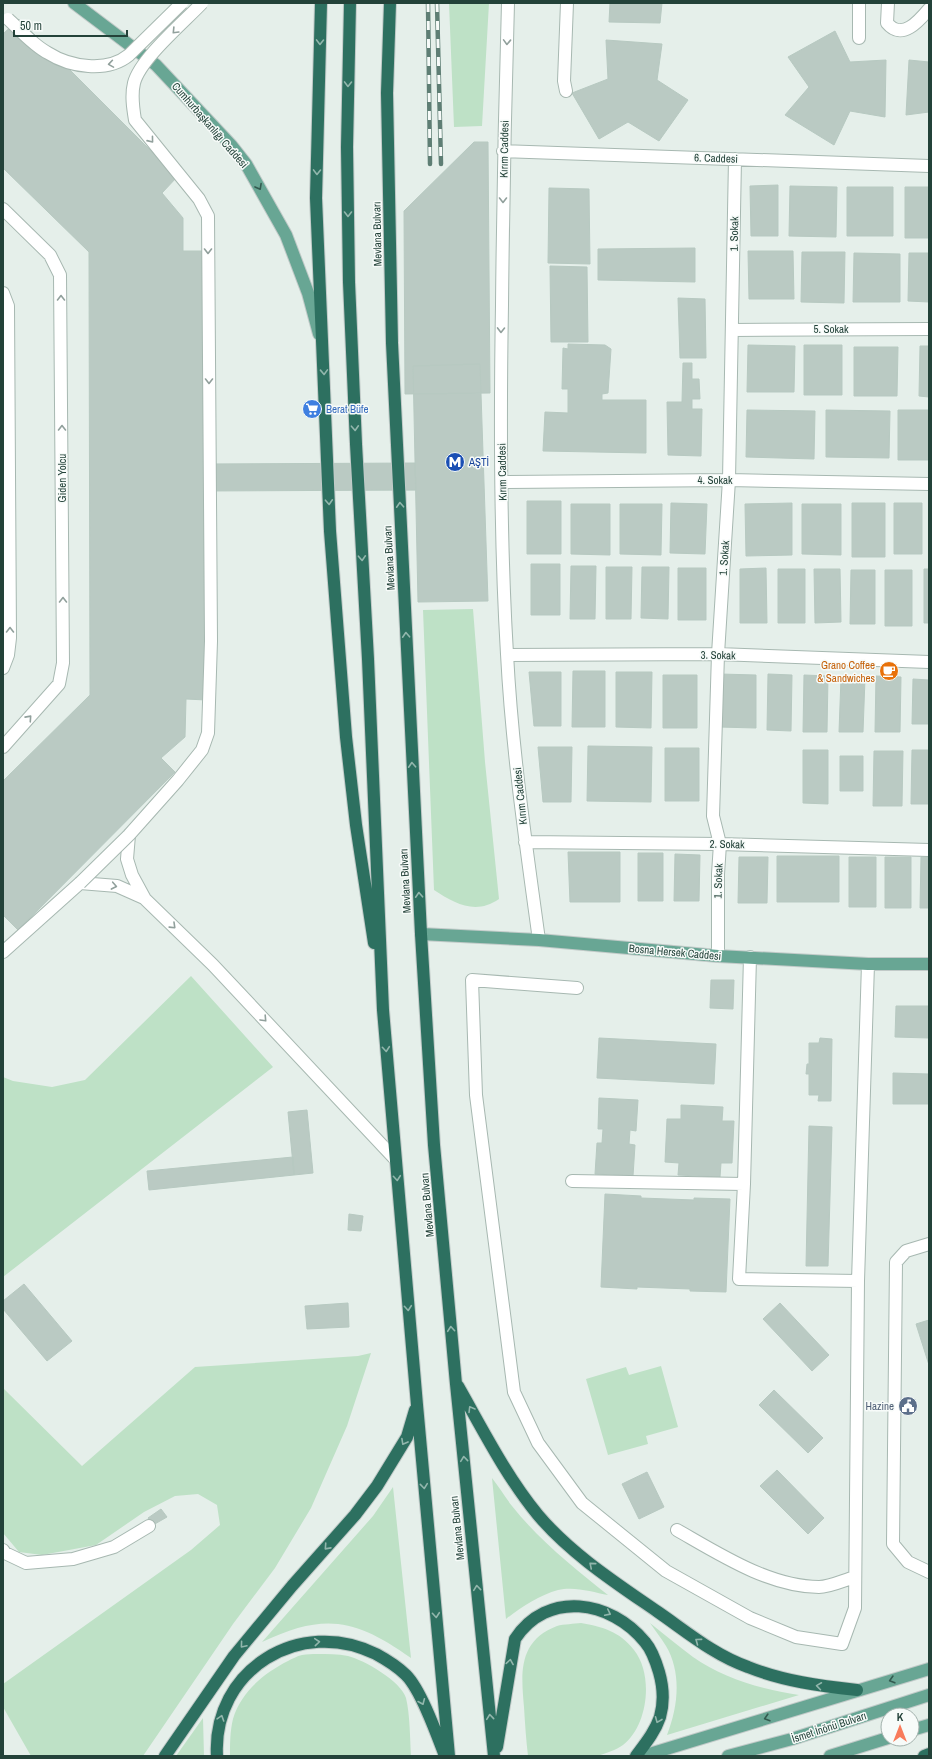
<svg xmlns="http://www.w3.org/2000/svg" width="932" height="1759" viewBox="0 0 932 1759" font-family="'Archivo Narrow',sans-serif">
  <rect width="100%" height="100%" fill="#e5efea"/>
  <path fill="#bee1c6" d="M449,3H489L482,126L454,127Z
    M473,609L485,762L499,899C476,915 455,904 434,890L423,610Z
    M191,976L273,1067L3,1277V1077L13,1081L52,1087L85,1080Z
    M371,1353L347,1426L311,1508L275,1568L233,1624L143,1756H31L3,1707V1684L191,1550L220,1525L217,1505L198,1494L175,1496L144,1512L96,1545L42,1555L19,1552L3,1533V1388L82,1466L195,1367L358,1356Z
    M661,1366L678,1427L646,1436L648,1444L608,1455L586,1379L626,1367L629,1375Z
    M492,1478C499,1487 505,1497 512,1506C539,1540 574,1568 608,1595C593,1592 574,1586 558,1590C540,1595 521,1607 506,1619Z
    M393,1487L411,1658C356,1619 325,1612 262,1642L373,1516Z
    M581,1623C603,1627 619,1631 634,1650C654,1675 648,1726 623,1745C616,1750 606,1753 598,1756H528C526,1740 525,1723 524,1707C521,1673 518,1641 557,1626C564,1624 574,1624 581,1623Z
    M650,1623C664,1634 678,1646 693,1657C723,1678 763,1690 799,1695L667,1735C678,1707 682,1673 666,1646C661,1638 655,1630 650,1623Z
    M317,1654C327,1654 338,1654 348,1656C364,1660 401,1681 406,1698C410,1714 410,1739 411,1756H230C230,1744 230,1731 233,1719C241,1692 264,1673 288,1661C292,1659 297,1656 302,1655C307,1654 312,1654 317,1654Z
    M203,1718L204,1756H176Z"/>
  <path fill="#bacac3" stroke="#b7c9c1" d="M610,3H662L660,23L609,22Z
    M19,19L177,177L162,193L183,218V251H205L206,700L186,699L185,737L161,758L175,772L18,930L3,915V781L90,695L89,252L3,168V34Z
    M835,31L850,62L886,60L885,117L850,111L834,145L785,115L809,87L788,57Z
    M606,40L662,44L657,80L688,100L659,141L628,122L599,139L572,93L608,79Z
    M909,60L929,62V112L906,115Z
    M474,142H488L490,393L405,394L404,211Z
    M778,185V236H751L750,186Z
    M790,186L837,187L836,237L789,236Z
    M847,187H893V236H847Z
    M905,187H929V238H905Z
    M549,188L589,189L590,264L548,263Z
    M695,248V282L598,280V249Z
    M748,251H793L794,299H749Z
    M802,252H845L844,303L801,302Z
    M854,253L900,254V302H853Z
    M909,253H929V302L908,301Z
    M550,266L587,267L588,342H551Z
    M678,298L705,299L706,358H680Z
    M568,344L605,345L611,349L608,393L602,394V400H646V453L543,451L545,412L568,413V389H562L563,348L568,349Z
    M748,345L795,346L794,392H747Z
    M804,345H842V395H804Z
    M920,346H929V397L919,396Z
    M854,347H898L897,396H854Z
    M683,363H692V379H699L700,399H692V409H702L701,456L668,455L667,402H682Z
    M480,364L488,601L418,602L413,366Z
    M747,410L815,411L814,459L746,457Z
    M826,410L890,411L889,458L826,457Z
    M898,410H929V460H898Z
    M415,463L416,490L205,491V464Z
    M527,501H561V554H527Z
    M671,503L707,504L705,554L670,553Z
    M792,503V555L746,556L745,504Z
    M852,503H885V557H852Z
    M894,503H922V554H894Z
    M571,504H610V555L571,554Z
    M620,504H662L661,555L620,554Z
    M802,504H841V555L802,554Z
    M531,564H560V615H531Z
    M571,566H596L595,619H570Z
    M606,567H632L631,619H606Z
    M642,567H669L668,619L641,618Z
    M678,568H706V620H678Z
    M766,568L767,623H740V569Z
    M778,569H805V623H778Z
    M814,569H840L841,622L815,623Z
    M924,569H929V623H924Z
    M851,570H875V624H850Z
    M885,570H912V626H885Z
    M573,671H605V727H572Z
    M529,672H561V726H534Z
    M616,672H652L651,728L616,727Z
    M720,674L756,675V728L719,727Z
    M768,674L792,675L791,731L767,730Z
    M663,675H697V728H663Z
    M804,675L828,676L827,732H803Z
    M876,676L901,677L900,732H875Z
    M841,678H865L863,732H839Z
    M913,679L929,680V724H912Z
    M588,746L652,747L651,802L587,801Z
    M538,747H572L571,802H543Z
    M665,748H699V801H665Z
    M803,750H828V804L803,803Z
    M912,750H929V804H911Z
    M874,751H903L902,806H873Z
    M840,756H863V791H840Z
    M568,852H620V902H570Z
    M638,853H663V901H638Z
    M675,854L700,855L699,901H674Z
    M777,856H839V902H777Z
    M739,857H768L767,903H738Z
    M849,857H876V907H849Z
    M885,857H911V908H885Z
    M921,857H929V908H920Z
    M711,980H734L733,1009L710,1008Z
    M896,1006H929V1038L895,1037Z
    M599,1038L716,1044L714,1084L597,1078Z
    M820,1038L832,1039L831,1101H818L819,1095H809V1074H806L807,1064H809V1043H819Z
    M893,1073L929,1074V1104H893Z
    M599,1098L638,1100L636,1131L630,1130L629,1144L635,1145L633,1176L595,1174L597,1143H602L603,1129H598Z
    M681,1105L723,1107L722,1121H734L732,1163H721L720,1177L678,1175L679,1163L665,1162L667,1119H681Z
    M307,1110L313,1173L294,1175L288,1112Z
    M809,1126L832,1127L828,1266H806Z
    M293,1157L294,1175L149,1190L147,1171Z
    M605,1194L641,1196V1198L694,1200V1198L730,1199L726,1292L690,1291V1289L637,1287V1289L601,1287Z
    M349,1214L363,1216L361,1231L348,1230Z
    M24,1284L72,1341L47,1361L3,1309V1301Z
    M348,1303L349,1327L307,1329L305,1306Z
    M780,1303L829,1355L812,1371L763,1319Z
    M929,1320V1365L916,1324Z
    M774,1390L823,1438L808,1453L759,1405Z
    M777,1470L824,1518L808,1534L760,1486Z
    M647,1472L664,1507L639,1519L622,1484Z
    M161,1509L167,1517L153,1525L148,1518Z"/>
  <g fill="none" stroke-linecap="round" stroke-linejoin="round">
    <defs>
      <path id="minor" d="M508,3C505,104 503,204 502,305C500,421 500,538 507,654C512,750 526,845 539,940
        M859,3V38
        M888,3L887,23C902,41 919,21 929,9
        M566,91L564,81L567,3
        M503,151L929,166
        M3,209L50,255L60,275L63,663L59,684L3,747
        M3,293L8,306L10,638L8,655L3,668
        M732,330L929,329
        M502,482L729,480L929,484
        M507,655L718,654L929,662
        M129,835L127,859L132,875L145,899L213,965L395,1159
        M525,842L720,844L929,850
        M3,952L80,883L117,886L144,898
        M718,956V874L720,844L713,816L718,654L729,480L735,159
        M750,957L744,1184L739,1279L858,1281
        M577,988L472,980L476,1095L514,1392L538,1443L582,1503L666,1571L750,1618L796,1637L842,1644L855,1608L858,1281L868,964
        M572,1181L744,1184
        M929,1244L906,1251L896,1262L893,1544L908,1562L929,1572
        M677,1530C719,1554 770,1587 819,1587C830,1587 844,1580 855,1577
        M3,1550L5,1553L26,1563L73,1559L114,1547L149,1526"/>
      <path id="major" d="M74,3L156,65L231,145L246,164L286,235L308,293L319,334
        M421,934L539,940L718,956L868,964H929
        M912,1730L929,1725
        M643,1756L929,1669
        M728,1756L792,1739L929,1695
        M830,1756L888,1738"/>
      <path id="highway" d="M321,3L316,198L330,531L346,737L356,825L374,943
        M350,3L347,147L349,282L356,444L368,659L383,1010L417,1405L449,1756
        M390,3L387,93L392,343L421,934L434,1145L456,1384L494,1756
        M458,1386C483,1430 506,1476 538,1515C571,1554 616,1583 658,1612C687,1632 714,1655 748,1667C783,1681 820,1686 857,1690
        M497,1747L515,1639C547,1590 611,1600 645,1642C652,1650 656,1662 659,1672C663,1686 664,1703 660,1717C655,1732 645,1744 636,1756
        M165,1756L234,1656L292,1586L355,1515L377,1486L407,1437L415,1410
        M217,1756C212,1670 300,1616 376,1654C387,1660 397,1666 406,1675C421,1690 437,1735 445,1756
        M924,1756L929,1754"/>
    </defs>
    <use href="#minor" stroke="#a7b8b1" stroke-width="14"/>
    <use href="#major" stroke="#c1cac8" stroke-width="14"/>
    <use href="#highway" stroke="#c1cac8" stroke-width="14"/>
    <use href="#minor" stroke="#fff" stroke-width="12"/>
    <use href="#major" stroke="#68a694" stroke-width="12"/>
    <use href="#highway" stroke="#2d7060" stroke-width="12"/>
    <defs>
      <path id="rail" d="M428,3L430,164
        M437,3L441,164"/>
    </defs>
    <use href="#rail" stroke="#5e7e74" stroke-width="4.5"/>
    <use href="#rail" stroke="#f7fbf9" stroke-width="3" stroke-dasharray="9" stroke-linecap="butt"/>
    <defs>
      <path id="minor-bridge" d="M8,19C20,30 33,45 48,53C70,67 107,73 129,55L182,3
        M80,883L129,835L178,780L202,750L208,733L211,641L208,216L199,199L135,120C133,108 131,95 134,83C140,59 184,22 202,3"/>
    </defs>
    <use href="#minor-bridge" stroke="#a7b8b1" stroke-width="14" stroke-linecap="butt"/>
    <use href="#minor-bridge" stroke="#fff" stroke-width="12"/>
  </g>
  <defs><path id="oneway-chevron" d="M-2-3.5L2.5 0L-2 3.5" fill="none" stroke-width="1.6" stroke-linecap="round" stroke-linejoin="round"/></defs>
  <g stroke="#91a09c">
    <use href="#oneway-chevron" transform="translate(175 31) rotate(134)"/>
    <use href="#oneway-chevron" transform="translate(507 42) rotate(92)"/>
    <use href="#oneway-chevron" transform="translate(111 64) rotate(171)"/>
    <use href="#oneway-chevron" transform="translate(151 140) rotate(51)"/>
    <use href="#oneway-chevron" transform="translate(503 200) rotate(90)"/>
    <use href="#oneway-chevron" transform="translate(208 251) rotate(90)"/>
    <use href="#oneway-chevron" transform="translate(61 298) rotate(-90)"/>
    <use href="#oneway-chevron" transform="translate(501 330) rotate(91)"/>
    <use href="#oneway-chevron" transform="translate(209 381) rotate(90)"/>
    <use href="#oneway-chevron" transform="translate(62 428) rotate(-90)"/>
    <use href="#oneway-chevron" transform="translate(63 600) rotate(-90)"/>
    <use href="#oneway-chevron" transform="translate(10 630) rotate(-90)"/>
    <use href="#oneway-chevron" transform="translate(29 718) rotate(-48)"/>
    <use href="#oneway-chevron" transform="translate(114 886) rotate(11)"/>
    <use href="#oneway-chevron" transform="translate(173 926) rotate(44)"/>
    <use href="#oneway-chevron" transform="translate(264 1019) rotate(47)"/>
  </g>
  <g stroke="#92b6ac">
    <use href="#oneway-chevron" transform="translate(320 42) rotate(91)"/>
    <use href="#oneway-chevron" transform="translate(348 84) rotate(91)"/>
    <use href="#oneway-chevron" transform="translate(317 172) rotate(91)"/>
    <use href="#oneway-chevron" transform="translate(348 214) rotate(90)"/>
    <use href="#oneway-chevron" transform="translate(324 372) rotate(88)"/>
    <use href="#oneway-chevron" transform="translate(355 428) rotate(87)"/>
    <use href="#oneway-chevron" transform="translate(329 502) rotate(87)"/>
    <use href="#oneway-chevron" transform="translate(400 505) rotate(-93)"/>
    <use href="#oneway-chevron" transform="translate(362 558) rotate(87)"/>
    <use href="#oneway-chevron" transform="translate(406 635) rotate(-93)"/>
    <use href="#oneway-chevron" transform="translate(412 765) rotate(-93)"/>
    <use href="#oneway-chevron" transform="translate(419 895) rotate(-93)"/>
    <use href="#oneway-chevron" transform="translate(386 1049) rotate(85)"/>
    <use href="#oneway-chevron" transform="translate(397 1178) rotate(85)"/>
    <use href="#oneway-chevron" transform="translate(408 1308) rotate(85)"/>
    <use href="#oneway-chevron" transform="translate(451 1329) rotate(-95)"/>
    <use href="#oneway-chevron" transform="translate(471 1409) rotate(-121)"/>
    <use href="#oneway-chevron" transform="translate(404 1442) rotate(119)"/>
    <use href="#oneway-chevron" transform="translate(464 1459) rotate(-96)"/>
    <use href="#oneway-chevron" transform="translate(424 1486) rotate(84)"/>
    <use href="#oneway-chevron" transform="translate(327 1547) rotate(132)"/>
    <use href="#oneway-chevron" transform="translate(592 1565) rotate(-140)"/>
    <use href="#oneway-chevron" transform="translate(477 1588) rotate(-96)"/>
    <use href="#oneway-chevron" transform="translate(608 1613) rotate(26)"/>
    <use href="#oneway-chevron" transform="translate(436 1615) rotate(85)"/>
    <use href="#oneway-chevron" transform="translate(698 1641) rotate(-144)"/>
    <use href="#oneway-chevron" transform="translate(317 1642) rotate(-5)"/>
    <use href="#oneway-chevron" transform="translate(243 1645) rotate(130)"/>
    <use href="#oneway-chevron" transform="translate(510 1662) rotate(-81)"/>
    <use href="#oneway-chevron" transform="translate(819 1686) rotate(-172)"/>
    <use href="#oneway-chevron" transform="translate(422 1702) rotate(67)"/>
    <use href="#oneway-chevron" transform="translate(490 1717) rotate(-96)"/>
    <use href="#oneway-chevron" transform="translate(221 1718) rotate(-72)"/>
    <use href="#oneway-chevron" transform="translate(658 1720) rotate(112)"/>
  </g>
  <g stroke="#345b50">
    <use href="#oneway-chevron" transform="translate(259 187) rotate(61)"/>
    <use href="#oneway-chevron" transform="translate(892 1680) rotate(164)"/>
    <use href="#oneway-chevron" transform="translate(767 1718) rotate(163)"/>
  </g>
  <defs>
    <symbol id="supermarket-disc" viewBox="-11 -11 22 22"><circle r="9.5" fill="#3f7fe0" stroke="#f7fbf9"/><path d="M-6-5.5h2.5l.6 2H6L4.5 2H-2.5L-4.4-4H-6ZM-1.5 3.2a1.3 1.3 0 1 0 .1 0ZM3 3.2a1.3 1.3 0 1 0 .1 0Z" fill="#fff"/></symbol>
    <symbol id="metro-disc" viewBox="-11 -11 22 22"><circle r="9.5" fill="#1a4fb4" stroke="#f7fbf9"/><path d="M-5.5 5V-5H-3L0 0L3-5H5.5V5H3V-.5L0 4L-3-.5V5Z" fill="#fff"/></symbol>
    <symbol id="cafe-disc" viewBox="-11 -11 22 22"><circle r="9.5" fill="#e8710a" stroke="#f7fbf9"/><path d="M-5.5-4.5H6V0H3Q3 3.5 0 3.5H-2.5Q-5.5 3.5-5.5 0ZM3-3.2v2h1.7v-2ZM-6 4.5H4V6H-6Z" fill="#fff"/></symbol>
    <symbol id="civic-disc" viewBox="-11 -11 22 22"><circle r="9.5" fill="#5c6f8a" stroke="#f7fbf9"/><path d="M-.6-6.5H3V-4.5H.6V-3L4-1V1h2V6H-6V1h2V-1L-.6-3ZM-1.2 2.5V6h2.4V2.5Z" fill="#fff"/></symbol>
  </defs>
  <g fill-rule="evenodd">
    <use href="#supermarket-disc" x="301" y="398" width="22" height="22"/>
    <use href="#metro-disc" x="444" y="451" width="22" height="22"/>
    <use href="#cafe-disc" x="878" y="660" width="22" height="22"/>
    <use href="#civic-disc" x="897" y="1395" width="22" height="22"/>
  </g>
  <g text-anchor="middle" stroke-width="3" stroke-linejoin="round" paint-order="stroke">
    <g font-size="11" fill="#234239" stroke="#f7fbf9">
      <text transform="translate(210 125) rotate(49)" y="4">Cumhurbaşkanlığı Caddesi</text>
      <text transform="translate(504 149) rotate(-89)" y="4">Kırım Caddesi</text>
      <text transform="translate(716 158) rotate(2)" y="4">6. Caddesi</text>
      <text transform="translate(377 234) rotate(-91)" y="4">Mevlana Bulvarı</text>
      <text transform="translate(734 234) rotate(-89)" y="4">1. Sokak</text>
      <text x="831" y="333">5. Sokak</text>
      <text transform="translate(502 472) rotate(-91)" y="4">Kırım Caddesi</text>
      <text transform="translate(62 478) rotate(-90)" y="4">Giden Yolcu</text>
      <text x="715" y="484">4. Sokak</text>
      <text transform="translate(389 558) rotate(-93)" y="4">Mevlana Bulvarı</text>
      <text transform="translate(724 558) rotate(-86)" y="4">1. Sokak</text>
      <text transform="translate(718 655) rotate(1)" y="4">3. Sokak</text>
      <text transform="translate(520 796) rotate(-96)" y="4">Kırım Caddesi</text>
      <text transform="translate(727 844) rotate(1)" y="4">2. Sokak</text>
      <text transform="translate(405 881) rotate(-93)" y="4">Mevlana Bulvarı</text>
      <text transform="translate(718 881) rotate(-88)" y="4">1. Sokak</text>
      <text transform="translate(675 952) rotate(5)" y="4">Bosna Hersek Caddesi</text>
      <text transform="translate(427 1205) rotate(-95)" y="4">Mevlana Bulvarı</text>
      <text transform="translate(457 1528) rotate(-96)" y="4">Mevlana Bulvarı</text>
      <text transform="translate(829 1727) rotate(-18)" y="4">İsmet İnönü Bulvarı</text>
    </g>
    <g font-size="11" fill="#366cbe" stroke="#f7fbf9" text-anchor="start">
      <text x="326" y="413">Berat Büfe</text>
    </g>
    <g font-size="11" fill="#164399" stroke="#f7fbf9" text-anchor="start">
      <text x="469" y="466">AŞTİ</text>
    </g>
    <g font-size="11" fill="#c56008" stroke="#f7fbf9" text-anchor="end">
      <text x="875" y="669">Grano Coffee<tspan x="875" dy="13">&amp; Sandwiches</tspan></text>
    </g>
    <g font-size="11" fill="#4e5e75" stroke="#f7fbf9" text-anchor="end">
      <text x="894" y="1410">Hazine</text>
    </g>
  </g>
  <rect width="932" height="1759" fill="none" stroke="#234239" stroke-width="8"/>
  <g transform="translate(900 1727)"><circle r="19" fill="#f7fbf9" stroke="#a2b1ac"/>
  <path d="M0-3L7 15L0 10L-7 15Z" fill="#f87b5b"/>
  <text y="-6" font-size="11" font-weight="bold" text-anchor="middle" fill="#234239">K</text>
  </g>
  <path d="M14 30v6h113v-6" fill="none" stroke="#234239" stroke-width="2"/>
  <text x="20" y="30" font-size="12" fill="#234239" stroke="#f7fbf9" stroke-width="3" paint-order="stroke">50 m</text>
</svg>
